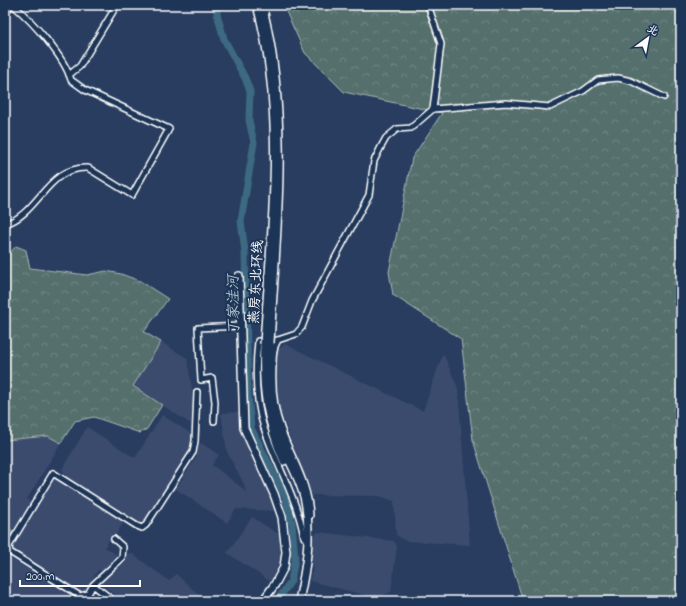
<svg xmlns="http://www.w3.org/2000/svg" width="686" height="606" viewBox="0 0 686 606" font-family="'Indie Flower','LXGW WenKai TC',sans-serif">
  <defs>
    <pattern id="forest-crowns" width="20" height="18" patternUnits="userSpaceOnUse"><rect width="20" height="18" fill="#556f6c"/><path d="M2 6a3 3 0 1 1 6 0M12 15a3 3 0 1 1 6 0" fill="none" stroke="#6e8582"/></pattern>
  </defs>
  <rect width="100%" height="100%" fill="#283d60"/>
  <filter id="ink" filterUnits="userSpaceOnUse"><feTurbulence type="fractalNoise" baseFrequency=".025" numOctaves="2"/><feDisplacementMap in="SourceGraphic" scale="8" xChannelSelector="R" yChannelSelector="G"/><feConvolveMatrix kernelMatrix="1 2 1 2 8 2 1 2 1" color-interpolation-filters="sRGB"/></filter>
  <g filter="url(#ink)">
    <path fill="#3a4b6e" d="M161,342L187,358L194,400L191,424L133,386Z
      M285,344L423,411L443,353L458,388L470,545L406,541L396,535L394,501L379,496L312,495L280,411L275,387L276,352Z
      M240,412L241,429L276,511L236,509L227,523L176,489L197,456L193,454L201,443L219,455L212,465L241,487L246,493L244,484L227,452L221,413Z
      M162,415L192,434L193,441L190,451L146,521L139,523L67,477L62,469L87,427L135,458Z
      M49,436L61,443L27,499L30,502L13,531L5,526V440Z
      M55,478L124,521L116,535L113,533L105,547L117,555V558L102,571L98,570L85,591H77L12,549V546L36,506L39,505Z
      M252,517L280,535V559L271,582L227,553Z
      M318,532L394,541L397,546L391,592L376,598L310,581L313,568L311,555L312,538Z
      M130,552L169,581L176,574L206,601H123L100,583Z
      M5,555L79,601H5Z
      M314,594L350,601H313Z"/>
    <path fill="url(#forest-crowns)" stroke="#aab7b6" d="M283,5H681V601H523L473,440L461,339L393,295L389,272L412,158L442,113L344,92L305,53Z
      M16,246L26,250L30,268L87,275L106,271L121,274L140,281L168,299L144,332L161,342L133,386L162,405L147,429L140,433L94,417L75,421L61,443L48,436L5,440V259Z
      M5,526L13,531L5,542Z"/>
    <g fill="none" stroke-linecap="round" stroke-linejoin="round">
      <path stroke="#3e6a82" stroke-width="7" d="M217,5V14L224,39L245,78L250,91L249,120L254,143L241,221L245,252L248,395L251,428L285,496L292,523L295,559L291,581L277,601"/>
      <defs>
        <path id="street" d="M5,13L11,5
          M69,75L80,66L117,5
          M433,109L506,103L550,107L583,91L598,80L618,78L631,81L664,97
          M5,224C39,214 47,166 88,168L132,195L169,129L85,90L71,80C64,56 32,21 13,5
          M278,340C273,348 273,358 273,367C272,387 274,409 281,428C291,458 309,483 310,516
          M214,421L215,402L212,378L201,380L198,328L240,326
          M304,537C296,496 277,466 264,428C255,400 255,370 258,341L278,340L296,334L302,327L312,301L369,195L374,161L381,147L386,138L397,129L411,128L433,109L441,44L428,5
          M114,539L123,547L122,558L93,585L88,594L80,596L10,552L9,546L53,473L137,526L142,528L146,525L193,452L195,441L197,392
          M93,585L114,601"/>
        <path id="secondary" d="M239,276L244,428L274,494L282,517L286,552L284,567L275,584L263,601
          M270,343C268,378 268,410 281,442C289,462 301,480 305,501C312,536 306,568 299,601
          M264,344C262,388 266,420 284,461"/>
      </defs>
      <use href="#street" stroke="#fff" stroke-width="8"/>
      <use href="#secondary" stroke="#fff" stroke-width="10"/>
      <use href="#street" stroke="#1d3557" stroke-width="5"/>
      <use href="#secondary" stroke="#1d3557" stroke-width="7"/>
      <defs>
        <path id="secondary-bridge" d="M257,5C287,115 271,232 264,344
          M264,13C290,121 276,233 270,343"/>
      </defs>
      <use href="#secondary-bridge" stroke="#fff" stroke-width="10" stroke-linecap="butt"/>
      <use href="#secondary-bridge" stroke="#1d3557" stroke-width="7"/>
    </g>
  </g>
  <g text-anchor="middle" stroke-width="4" stroke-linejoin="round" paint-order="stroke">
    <g font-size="14" fill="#fff" stroke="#1d3557">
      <text transform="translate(255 282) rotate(-87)" y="5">燕房东北环线</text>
    </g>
    <g font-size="15" font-style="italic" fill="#b2c3cd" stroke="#1d3557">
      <text transform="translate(233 305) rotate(-91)" y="5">丁家洼河</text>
    </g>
  </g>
  <rect width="686" height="606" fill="none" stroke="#1d3557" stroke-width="20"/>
  <rect x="10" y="10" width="666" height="586" fill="none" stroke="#fff" stroke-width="1.5" filter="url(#ink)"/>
  <g transform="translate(648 38) rotate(32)" stroke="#1d3557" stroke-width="3" paint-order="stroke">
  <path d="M0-3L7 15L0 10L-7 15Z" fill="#ffffff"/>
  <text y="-6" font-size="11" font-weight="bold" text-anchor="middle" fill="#ffffff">北</text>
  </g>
  <path d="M20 580v6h120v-6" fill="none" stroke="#ffffff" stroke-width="2"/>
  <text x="26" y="580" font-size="12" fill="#ffffff" stroke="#1d3557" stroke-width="3" paint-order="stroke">200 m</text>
</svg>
